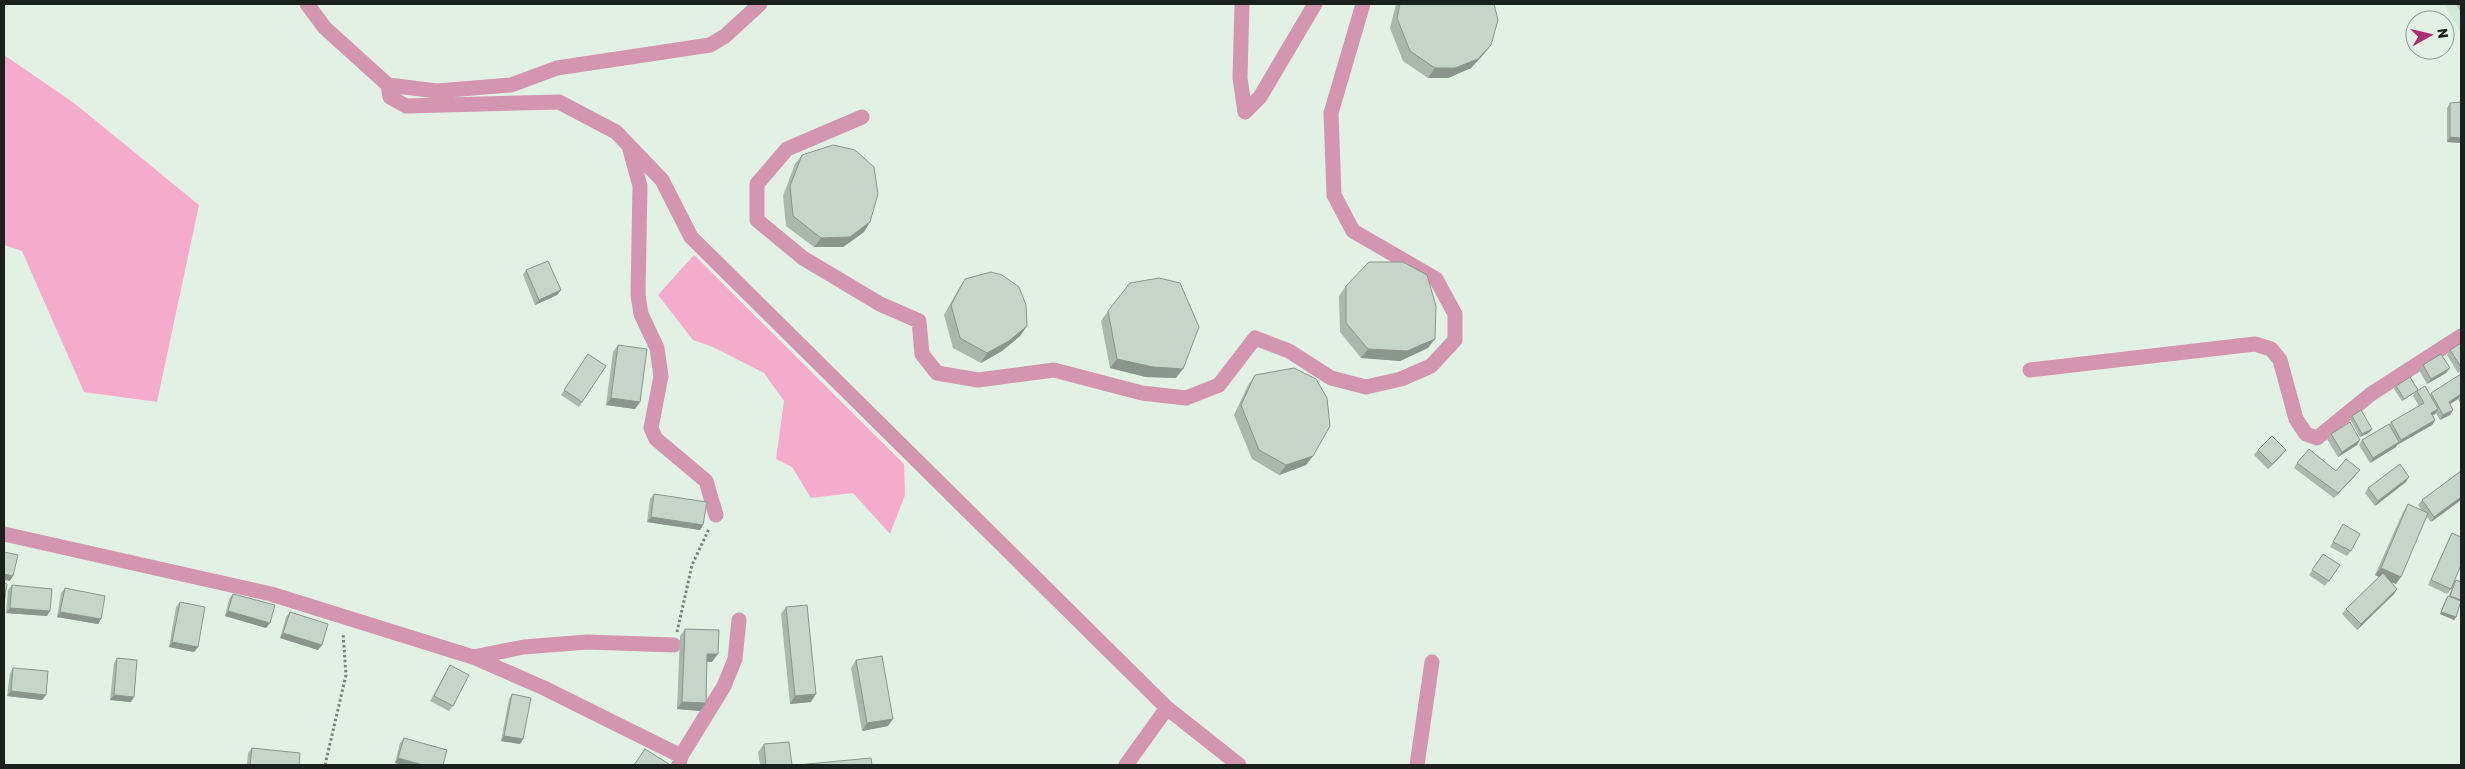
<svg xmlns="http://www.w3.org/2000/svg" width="2465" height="769" viewBox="0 0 2465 769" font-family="Rubik,sans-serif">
  <rect width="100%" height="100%" fill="#e1f2e5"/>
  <path fill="#d1e9d7" d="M2444,4H2461V33Z"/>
  <path fill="#f5abcc" d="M4,55L74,103L199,205L157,402L84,392L22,251L4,245Z
    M694,255L904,464L905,495L890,534L853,493L811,498L792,467L776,459L784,401L764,373L713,347L693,340L658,295Z"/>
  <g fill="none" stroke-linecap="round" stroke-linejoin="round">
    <path stroke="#78837b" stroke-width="3" stroke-dasharray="2.5 2.5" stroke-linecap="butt" d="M677,632L692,565L709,529
      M325,765L346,675L343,633"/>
    <path stroke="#d395b0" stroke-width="15" d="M307,4L325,28L388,85L437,91L511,85L557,68L710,45L725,36L760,4
      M1242,4L1240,78L1245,112L1260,97L1315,4
      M388,85L390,97L406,106L559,102L616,132L662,180L691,237L1167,708L1239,765
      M862,117L787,149L757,184V220L803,258L880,304L919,321L922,354L937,373L978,380L1054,370L1142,393L1186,398L1219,385L1255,338L1289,351L1331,378L1366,387L1401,379L1431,366L1455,340V314L1436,279L1353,231L1334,195L1331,113L1363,4
      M629,146L640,186L638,295L641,314L657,348L661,376L651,428L656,439L706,481L716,515
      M2030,370L2255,344L2271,349L2280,360L2296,419L2306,434L2317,438L2371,394L2461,336
      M4,534L271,594L473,657L544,688L681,756
      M473,657L524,647L587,642L674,645
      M679,764L681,756L724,686L735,659L739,620
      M1126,765L1167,708
      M1417,765L1432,662"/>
  </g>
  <path fill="#a9b7ad" d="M1396,4H1494L1484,54L1471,68L1448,78H1428L1403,61L1390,28Z
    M2456,4H2461V12Z
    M2461,102V143L2447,142V108L2450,103Z
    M802,155L870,222L864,232L843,247H814L786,226L783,196L795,164Z
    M526,270L561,290L557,295L535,305L523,275Z
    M965,279L1027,326L1020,336L1002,351L981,363L953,348L944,315L959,288Z
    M1346,286L1428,348L1400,361L1361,358L1340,332L1339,296Z
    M1108,311L1176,378L1146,377L1110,368L1101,321Z
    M2461,343V371L2458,373L2447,355L2450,350Z
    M618,345L640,402L635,409L606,405L613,352Z
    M588,354L606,366L579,407L561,395Z
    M2423,365L2446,373L2427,384L2419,370Z
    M2461,374V404L2458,399L2450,404V415L2440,420L2436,413L2433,415L2435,420L2432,425L2397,445L2396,447L2370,463L2359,445L2362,440L2389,425L2391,422L2419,406L2413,396L2415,392L2402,401L2394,389L2396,386L2418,390L2430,395L2431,393Z
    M1255,375L1313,456L1306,465L1279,475L1252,459L1234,415L1248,385Z
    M2352,416L2370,432L2360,437L2350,419Z
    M2331,434L2360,440L2357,445L2338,457L2327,439Z
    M2258,450L2282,455L2268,469L2254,455Z
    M2297,463L2336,471L2356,475L2334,498L2294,468Z
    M2461,471V500L2431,522L2427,517L2396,584L2391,582L2397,589L2394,594L2357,630L2342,614L2346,609L2379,577L2375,575L2403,512L2408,504L2422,511L2418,505L2422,500Z
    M2406,482L2375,506L2365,493L2368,488Z
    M654,494L703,525L700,530L647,522L650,499Z
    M2343,524L2351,551L2347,556L2330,547Z
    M2452,533L2451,589L2447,594L2428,585L2449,538Z
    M2323,554L2340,565L2325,586L2309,575Z
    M2456,580L2461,582V603L2454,620L2440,614L2446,598L2448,596H2449L2454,582Z
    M12,585L47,616L6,613L8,590Z
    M65,588L101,619L98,624L57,617L61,593Z
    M233,594L266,628L225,616L229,599Z
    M180,602L198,647L194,652L169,647L176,607Z
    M786,607L811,702L790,704L781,614Z
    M290,612L322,645L318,650L280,638L286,617Z
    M685,629L712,662H707L706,703L700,711L677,709L680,636Z
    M117,658L131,702L110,700L114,663Z
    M856,660L888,726L862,731L851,668Z
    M450,665L453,706L449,711L430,701Z
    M13,668L46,695L42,700L7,696L10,673Z
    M512,694L523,739L520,744L501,741L509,699Z
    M404,738L447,750L395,763L400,743Z
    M764,744L792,765H760L758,752Z
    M252,748L299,765H247L248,753Z"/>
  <path fill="#8a958d" d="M1491,45L1484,54L1471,68L1448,78H1428L1435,68Z
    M2450,137L2461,138V143L2447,142Z
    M870,222L864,232L843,247H814L821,238Z
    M561,290L557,295L535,305L539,300Z
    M1027,326L1020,336L1002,351L981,363L987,353Z
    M1435,339L1428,348L1400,361L1361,358L1368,349Z
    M1117,359L1183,369L1176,378L1146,377L1110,368Z
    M2450,368L2446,373L2427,384L2431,379Z
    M2418,390L2416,392L2402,401L2404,399Z
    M2461,394L2458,399L2445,407L2449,402Z
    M611,398L640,402L635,409L606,405Z
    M2438,409L2435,414L2428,418L2431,413Z
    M2453,410L2450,415L2440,420L2443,415Z
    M2435,420L2432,425L2397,445L2401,440Z
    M2372,429L2370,432L2360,437L2362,434Z
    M2360,440L2357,445L2338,457L2342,452Z
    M2399,442L2396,447L2370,463L2373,458Z
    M2286,450L2282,455L2268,469L2272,464Z
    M1313,456L1306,465L1279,475L1286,465Z
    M2360,470L2356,475L2334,498L2338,493Z
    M2409,477L2406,482L2375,506L2378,501Z
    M2461,497V500L2431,522L2434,517Z
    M651,517L703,525L700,530L647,522Z
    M2381,568L2401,577L2396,584L2375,575Z
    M4,574L13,576L10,581L4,580Z
    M2397,589L2394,594L2357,630L2361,624Z
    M10,608L50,611L47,616L6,613Z
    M228,611L270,623L266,628L225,616Z
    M60,612L101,619L98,624L57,617Z
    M2441,612L2456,617L2454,620L2440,614Z
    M283,633L322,645L318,650L280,638Z
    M172,642L198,647L194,652L169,647Z
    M707,654H718L712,662L702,661Z
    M11,691L46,695L42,700L7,696Z
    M816,694L811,702L790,704L795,696Z
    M114,695L134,697L131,702L110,700Z
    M682,702L706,703L700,711L677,709Z
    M893,719L888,726L862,731L867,723Z
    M504,736L523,739L520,744L501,741Z
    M398,758L423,765H401L395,763Z"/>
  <path fill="#c5d5c9" stroke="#8a958d" d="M1400,4H1494L1498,20L1491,45L1478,59L1455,68H1435L1410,51L1397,18Z
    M2461,102V138L2450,137V103Z
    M833,145L855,150L874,167L878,194L870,222L850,237L821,238L793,216L790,186L802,155Z
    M548,261L561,290L539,300L526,270Z
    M1369,262H1403L1427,275L1436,306L1435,339L1407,351L1368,349L1346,323V286Z
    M991,272L1002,275L1019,287L1026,305L1027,326L1009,341L987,353L960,338L951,305L965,279Z
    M1159,278L1180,283L1199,327L1183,369L1153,367L1117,359L1108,311L1130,283Z
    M2461,343V367L2450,350Z
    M618,345L647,349L640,402L611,398Z
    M588,354L606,366L582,402L564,390Z
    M2441,354L2450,368L2431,379L2423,365Z
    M1294,368L1316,379L1327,398L1330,426L1313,456L1286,465L1259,450L1241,405L1255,375Z
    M2461,374V394L2449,402L2453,410L2443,415L2431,393Z
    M2410,377L2418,390L2404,399L2396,386Z
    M2425,386L2438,409L2431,413L2435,420L2401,440L2391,422L2424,403L2417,391Z
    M2361,410L2372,429L2362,434L2352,416Z
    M2350,422L2360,440L2342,452L2331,434Z
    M2389,424L2399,442L2373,458L2362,440Z
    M2272,436L2286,450L2272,464L2258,450Z
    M2309,449L2336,471L2346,459L2360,470L2338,493L2297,463Z
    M2400,464L2409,477L2378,501L2368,488Z
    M2461,471V497L2434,517L2422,500Z
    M654,494L707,502L703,525L651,517Z
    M2408,504L2428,513L2401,577L2381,568Z
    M2343,524L2360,534L2351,551L2333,542Z
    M2452,533L2461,537V565L2451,589L2431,580Z
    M4,552L18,555L13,576L4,574Z
    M2323,554L2340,565L2329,581L2312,570Z
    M2383,573L2397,589L2361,624L2346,609Z
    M2456,580L2461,582V600L2450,596Z
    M4,583L7,584L4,604Z
    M12,585L52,589L50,611L10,608Z
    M65,588L105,596L101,619L60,612Z
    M233,594L275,605L270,623L228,611Z
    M2448,596L2461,601L2456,617L2441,612Z
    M180,602L205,607L198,647L172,642Z
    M807,605L816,694L795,696L786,607Z
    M290,612L328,624L322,645L283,633Z
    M685,629L719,630L718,654H707L706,703L682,702Z
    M882,656L893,719L867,723L856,660Z
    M117,658L137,660L134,697L114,695Z
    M450,665L469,675L453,706L434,696Z
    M13,668L48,671L46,695L11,691Z
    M512,694L531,698L523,739L504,736Z
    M404,738L447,750L443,765H423L398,758Z
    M789,742L792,765H766L764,744Z
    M252,748L300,753L299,765H250Z
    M645,749L669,764L668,765H634Z
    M871,758L872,765H797Z"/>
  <rect width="2465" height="769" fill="none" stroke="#1a201b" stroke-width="10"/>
  <g transform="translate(2430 35) rotate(82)"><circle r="24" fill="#e1f2e5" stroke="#919e94"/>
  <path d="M0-4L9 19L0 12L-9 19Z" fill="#af2c75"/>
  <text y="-8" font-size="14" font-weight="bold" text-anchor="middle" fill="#1a201b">N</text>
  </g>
</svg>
